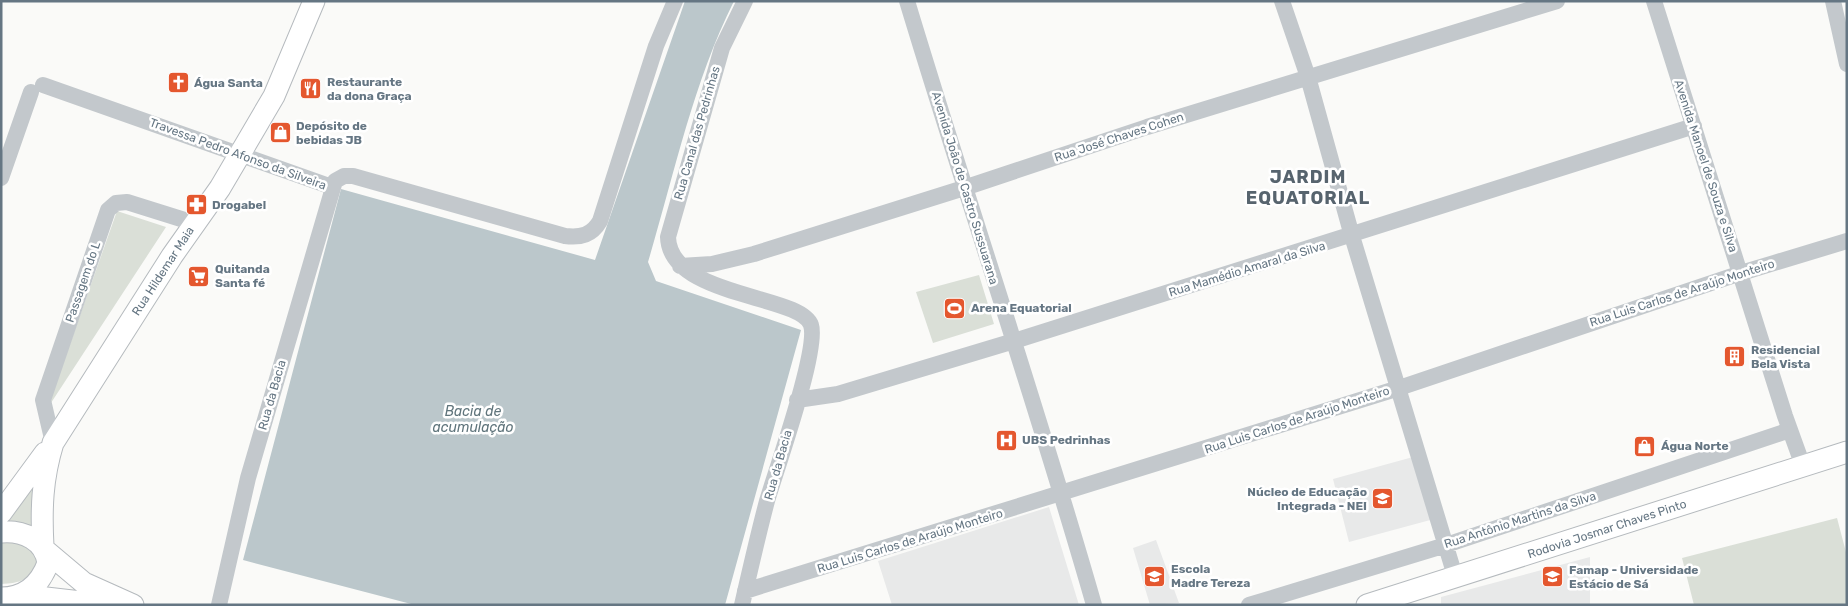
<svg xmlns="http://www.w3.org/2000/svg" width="1848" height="606" viewBox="0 0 1848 606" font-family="Rubik,sans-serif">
  <rect width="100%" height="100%" fill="#fafaf8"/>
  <path fill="#e8e9e9" d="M1413,457L1434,519L1349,542L1333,479Z
    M1049,507L1079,605H892L878,561Z
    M1156,540L1179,603L1150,605L1133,548Z
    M1590,557V605H1441V597Z"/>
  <path fill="#dadfd7" d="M117,211L166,227L47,409Z
    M979,275L994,324L933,343L916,292Z
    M33,477L36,531L1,522Z
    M1837,518L1847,556V605H1694L1682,558Z
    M11,542L33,548L40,563C29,580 21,583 1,584V543Z"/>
  <path fill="#bbc7cb" d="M685,1H734C693,83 674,175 648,262L656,281L801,330L725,605H415L243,560L341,189L595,260Z"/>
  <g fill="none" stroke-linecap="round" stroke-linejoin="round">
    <defs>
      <path id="major" d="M1,513L45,453
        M1,532C23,530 45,540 48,563C40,585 25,598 1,598
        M43,546C41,509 42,479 53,443L172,256L220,188L274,96L314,1
        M46,551L84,583L133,605
        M20,595L107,605
        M1367,605L1847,452"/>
    </defs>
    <use href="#major" stroke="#b5babe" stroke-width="23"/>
    <path stroke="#c3c8cc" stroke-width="16" d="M907,1C968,203 1036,402 1094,605
      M1282,1L1308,77L1352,236L1455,576
      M1654,1L1785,416L1803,466
      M1833,1L1847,64
      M43,85L332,187
      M1,178L31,92
      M680,266L712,264L754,254L964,188L1147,127L1557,1
      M797,400L838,394L1014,341L1694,126
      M53,443L43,400L108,210L116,203L127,202L194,223
      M745,591L1399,388L1741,273L1847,241
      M219,605L248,478L335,181L344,176H353L565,236C581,238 592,235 600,221L656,46L675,1
      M742,605C750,570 758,535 767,501C776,470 819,349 811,325C800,294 670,298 668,237L722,48L745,1
      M1249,605L1446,545L1790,430"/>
    <use href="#major" stroke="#fff" stroke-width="21"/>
  </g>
  <defs>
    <symbol id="church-square" viewBox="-11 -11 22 22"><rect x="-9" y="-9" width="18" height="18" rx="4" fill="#e4572e" stroke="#fff"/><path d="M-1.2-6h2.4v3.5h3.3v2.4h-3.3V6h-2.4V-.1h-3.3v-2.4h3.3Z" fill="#fff"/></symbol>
    <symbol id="restaurant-square" viewBox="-11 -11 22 22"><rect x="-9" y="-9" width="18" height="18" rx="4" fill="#e4572e" stroke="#fff"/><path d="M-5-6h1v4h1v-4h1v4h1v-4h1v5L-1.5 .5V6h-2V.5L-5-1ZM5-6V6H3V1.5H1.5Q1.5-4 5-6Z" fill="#fff"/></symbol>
    <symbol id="shop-square" viewBox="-11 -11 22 22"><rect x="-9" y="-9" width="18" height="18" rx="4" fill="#e4572e" stroke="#fff"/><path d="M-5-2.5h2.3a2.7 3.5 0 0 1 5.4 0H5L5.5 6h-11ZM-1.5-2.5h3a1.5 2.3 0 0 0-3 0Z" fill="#fff"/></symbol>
    <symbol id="pharmacy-square" viewBox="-11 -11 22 22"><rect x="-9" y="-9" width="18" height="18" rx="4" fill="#e4572e" stroke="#fff"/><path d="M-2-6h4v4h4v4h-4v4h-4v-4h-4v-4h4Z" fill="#fff"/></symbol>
    <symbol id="supermarket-square" viewBox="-11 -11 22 22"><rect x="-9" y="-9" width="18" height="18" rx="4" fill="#e4572e" stroke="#fff"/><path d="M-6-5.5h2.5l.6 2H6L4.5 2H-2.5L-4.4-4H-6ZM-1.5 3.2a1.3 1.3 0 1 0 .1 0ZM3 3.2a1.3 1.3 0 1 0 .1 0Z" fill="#fff"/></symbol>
    <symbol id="stadium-square" viewBox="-11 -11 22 22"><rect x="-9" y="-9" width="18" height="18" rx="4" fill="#e4572e" stroke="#fff"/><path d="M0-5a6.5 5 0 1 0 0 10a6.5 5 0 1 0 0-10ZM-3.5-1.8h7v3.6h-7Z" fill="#fff"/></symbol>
    <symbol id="building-square" viewBox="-11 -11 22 22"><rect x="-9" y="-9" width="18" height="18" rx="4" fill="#e4572e" stroke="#fff"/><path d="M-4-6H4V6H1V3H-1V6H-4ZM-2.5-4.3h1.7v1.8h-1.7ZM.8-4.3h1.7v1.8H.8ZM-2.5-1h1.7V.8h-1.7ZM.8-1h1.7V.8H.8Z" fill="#fff"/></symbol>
    <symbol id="hospital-square" viewBox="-11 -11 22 22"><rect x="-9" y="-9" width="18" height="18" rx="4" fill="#e4572e" stroke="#fff"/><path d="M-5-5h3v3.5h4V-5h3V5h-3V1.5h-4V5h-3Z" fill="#fff"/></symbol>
    <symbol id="school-square" viewBox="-11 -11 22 22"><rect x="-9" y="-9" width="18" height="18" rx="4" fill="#e4572e" stroke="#fff"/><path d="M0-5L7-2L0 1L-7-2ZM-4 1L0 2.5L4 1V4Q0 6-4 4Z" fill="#fff"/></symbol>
    <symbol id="university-square" viewBox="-11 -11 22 22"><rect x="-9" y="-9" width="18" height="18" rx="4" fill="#e4572e" stroke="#fff"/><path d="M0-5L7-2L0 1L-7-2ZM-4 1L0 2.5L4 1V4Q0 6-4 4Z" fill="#fff"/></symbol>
  </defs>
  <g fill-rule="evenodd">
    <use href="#church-square" x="166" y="70" width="25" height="25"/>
    <use href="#restaurant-square" x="298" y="76" width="25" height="25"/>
    <use href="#shop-square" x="268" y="120" width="25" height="25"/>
    <use href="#pharmacy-square" x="184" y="192" width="25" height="25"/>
    <use href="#supermarket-square" x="186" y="264" width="25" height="25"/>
    <use href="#stadium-square" x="942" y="296" width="25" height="25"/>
    <use href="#building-square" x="1722" y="344" width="25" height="25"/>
    <use href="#hospital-square" x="994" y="428" width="25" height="25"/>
    <use href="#shop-square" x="1632" y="434" width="25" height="25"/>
    <use href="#school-square" x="1370" y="486" width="25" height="25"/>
    <use href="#school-square" x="1142" y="564" width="25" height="25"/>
    <use href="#university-square" x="1540" y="564" width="25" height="25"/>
  </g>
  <g text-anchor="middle" stroke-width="5" stroke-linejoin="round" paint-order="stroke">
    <g font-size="12" font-weight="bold" fill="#657683" stroke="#fff" text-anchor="start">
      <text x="327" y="86">Restaurante<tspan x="327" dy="14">da dona Graça</tspan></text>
      <text x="194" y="87">Água Santa</text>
      <text x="296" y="130">Depósito de<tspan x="296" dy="14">bebidas JB</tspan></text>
      <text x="212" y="209">Drogabel</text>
      <text x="215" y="273">Quitanda<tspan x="215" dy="14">Santa fé</tspan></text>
      <text x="971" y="312">Arena Equatorial</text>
      <text x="1751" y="354">Residencial<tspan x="1751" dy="14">Bela Vista</tspan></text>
      <text x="1022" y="444">UBS Pedrinhas</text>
      <text x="1661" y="450">Água Norte</text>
      <text x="1367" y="496" text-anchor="end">Núcleo de Educação<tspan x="1367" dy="14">Integrada - NEI</tspan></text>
      <text x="1171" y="573">Escola<tspan x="1171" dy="14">Madre Tereza</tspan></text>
      <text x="1569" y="574">Famap - Universidade<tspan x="1569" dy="14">Estácio de Sá</tspan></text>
    </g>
    <g font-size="12" fill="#657683" stroke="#fff">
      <text transform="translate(697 133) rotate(-74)" y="4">Rua Canal das Pedrinhas</text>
      <text transform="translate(1119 137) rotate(-18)" y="4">Rua José Chaves Cohen</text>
      <text transform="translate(238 154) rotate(20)" y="4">Travessa Pedro Afonso da Silveira</text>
      <text transform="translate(1706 166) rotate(72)" y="4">Avenida Manoel de Souza e Silva</text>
      <text transform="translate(965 188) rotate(73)" y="4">Avenida João de Castro Sussuarana</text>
      <text transform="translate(1247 269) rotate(-17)" y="4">Rua Mamédio Amaral da Silva</text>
      <text transform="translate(163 271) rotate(-57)" y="4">Rua Hildemar Maia</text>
      <text transform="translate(83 282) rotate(-71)" y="4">Passagem do L</text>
      <text transform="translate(1682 293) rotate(-18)" y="4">Rua Luis Carlos de Araújo Monteiro</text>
      <text transform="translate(272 395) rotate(-74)" y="4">Rua da Bacia</text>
      <text transform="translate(1297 420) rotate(-18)" y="4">Rua Luis Carlos de Araújo Monteiro</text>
      <text transform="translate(778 465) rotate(-74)" y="4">Rua da Bacia</text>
      <text transform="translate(1520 520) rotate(-18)" y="4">Rua Antônio Martins da Silva</text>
      <text transform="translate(1607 529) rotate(-18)" y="4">Rodovia Josmar Chaves Pinto</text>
      <text transform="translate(910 541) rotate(-17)" y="4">Rua Luis Carlos de Araújo Monteiro</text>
    </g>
    <g font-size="14" font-style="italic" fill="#60757c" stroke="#fff">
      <text x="473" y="416">Bacia de<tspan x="473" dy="16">acumulação</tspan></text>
    </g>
    <g font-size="18" font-weight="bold" letter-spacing="1" fill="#57646e" stroke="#fff">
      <text x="1308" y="183">JARDIM<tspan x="1308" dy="21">EQUATORIAL</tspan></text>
    </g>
  </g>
  <rect width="1848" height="606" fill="none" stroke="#657683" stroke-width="5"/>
</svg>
